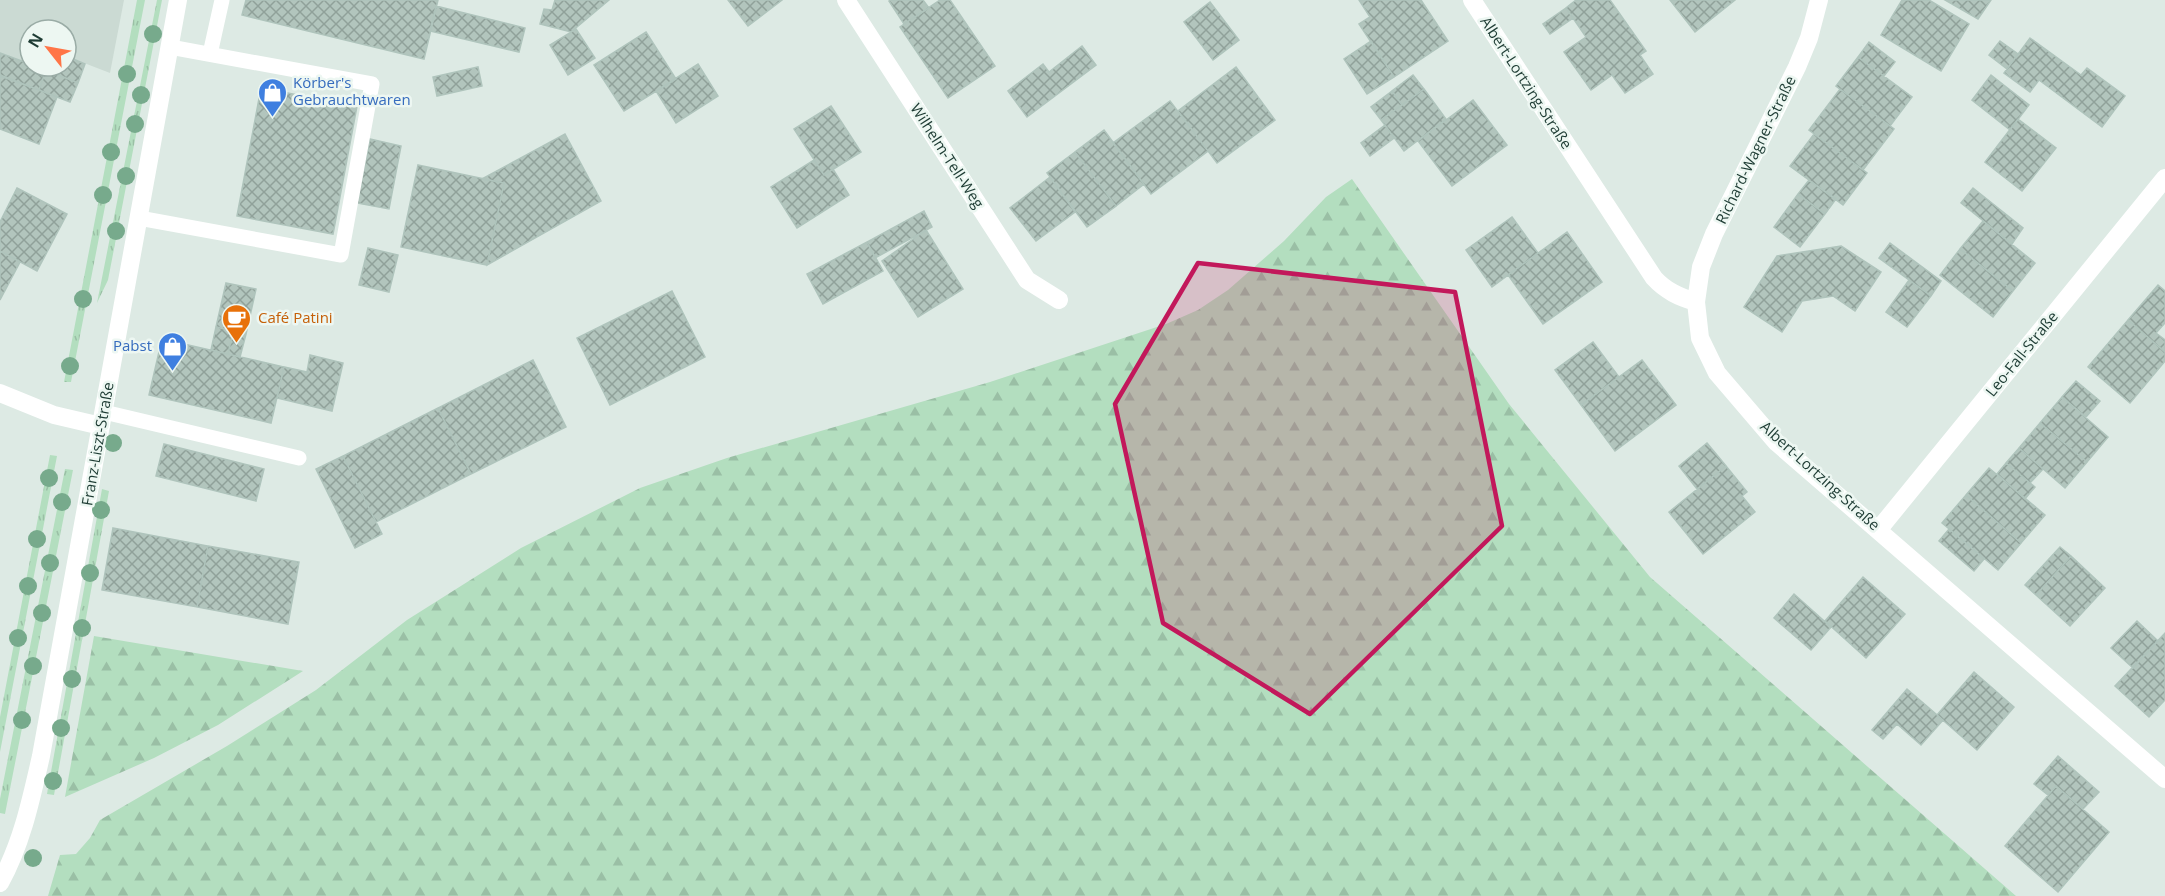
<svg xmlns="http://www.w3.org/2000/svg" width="2165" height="896" viewBox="0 0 2165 896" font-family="'Open Sans',sans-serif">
  <defs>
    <pattern id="grass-tufts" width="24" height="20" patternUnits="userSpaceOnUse" patternTransform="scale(1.5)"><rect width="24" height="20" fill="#b3debf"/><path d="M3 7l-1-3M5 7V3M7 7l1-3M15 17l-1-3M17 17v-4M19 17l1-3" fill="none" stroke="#9abfa5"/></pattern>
    <pattern id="forest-firs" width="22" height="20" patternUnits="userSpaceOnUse" patternTransform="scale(1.5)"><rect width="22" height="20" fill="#b3debf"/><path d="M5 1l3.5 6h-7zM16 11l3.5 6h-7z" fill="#9abfa5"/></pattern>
    <pattern id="building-cross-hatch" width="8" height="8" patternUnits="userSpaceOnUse" patternTransform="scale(1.5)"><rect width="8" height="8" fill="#b2c5bd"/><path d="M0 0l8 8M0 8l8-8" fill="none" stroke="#90a19a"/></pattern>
  </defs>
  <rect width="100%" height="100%" fill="#ddeae4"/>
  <path fill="#cbdad3" d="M0,0H124L110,73L66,56V30H30V64L0,53Z"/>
  <path fill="url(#grass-tufts)" d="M137,0H145L71,382H64Z
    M157,0H162L108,280L97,303Z
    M50,455L57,456L0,752V717Z
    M65,469L73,470L5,814L0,813V799Z
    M102,489L109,491L54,795L47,794Z"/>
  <path fill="url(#forest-firs)" d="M1352,179L1509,404L1650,577L2016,896H48L60,855L76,854L90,838L100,820L227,746L316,690L407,620L521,548L640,488L727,458L990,382L1166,324L1198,310L1228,290L1284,241L1326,197Z
    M94,636L303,671L218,725L154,758L65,797Z"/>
  <path fill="url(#building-cross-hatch)" stroke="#afc4bc" stroke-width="1.5" d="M246,0H438L424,59L242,15Z
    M555,0H609L571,32L540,24L544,9L552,10Z
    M728,0H782L748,26Z
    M890,0H923L929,8L904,24L889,1Z
    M940,0H950L995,66L948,98L900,27Z
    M1359,0H1421L1448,41L1394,77L1359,24L1370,17Z
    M1576,0H1610L1646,51L1640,55L1653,74L1625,93L1612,75L1591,90L1564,52L1586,37L1566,8Z
    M1670,0H1735L1695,32Z
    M1902,0H1929L1969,24L1941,71L1881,35Z
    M1945,0H1991L1978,19Z
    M1210,2L1239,40L1213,60L1184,22Z
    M436,6L525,28L519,52L430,31Z
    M1566,8L1573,18L1550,34L1543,24Z
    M576,29L595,58L568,75L550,45Z
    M646,32L676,79L624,111L594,65Z
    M2030,38L2081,75L2087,68L2125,96L2102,127L2039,80L2030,92L2004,73Z
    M1371,41L1394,77L1367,94L1344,59Z
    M2000,41L2018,54L2007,69L1989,55Z
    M1869,42L1895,62L1884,76L1858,57Z
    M1082,46L1096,65L1027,117L1008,91L1043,64L1049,72Z
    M0,53L30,64V66L46,70L39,90L0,76Z
    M66,56L85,64L78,83L46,70L48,66H66Z
    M1858,57L1912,97L1890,126L1836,86Z
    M698,64L718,96L676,123L656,91Z
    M478,67L482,86L437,96L433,77Z
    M1236,67L1275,120L1217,163L1178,111Z
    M46,70L78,83L70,102L39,90Z
    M0,75L57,97L39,144L0,129Z
    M1413,75L1424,89L1402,105L1392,91Z
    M1991,75L2029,105L2010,130L1972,100Z
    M261,88L357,106L333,234L237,216Z
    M1424,89L1446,119L1404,151L1381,120Z
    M1840,89L1894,129L1863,170L1809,130Z
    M1392,91L1402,105L1381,120L1371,107Z
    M1473,100L1507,145L1452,186L1418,141Z
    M1170,101L1208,151L1151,194L1113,143Z
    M831,106L861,152L824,175L794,129Z
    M2018,119L2056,148L2022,191L1985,162Z
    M1385,125L1394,138L1370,156L1361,143Z
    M1104,130L1144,184L1116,206L1075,152Z
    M565,134L601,201L487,265L504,183L482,179Z
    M1814,134L1867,173L1843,205L1790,166Z
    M370,139L401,146L389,209L357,203Z
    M1075,152L1116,206L1087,227L1047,173Z
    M814,160L824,175L833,169L849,195L797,228L771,187Z
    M418,165L504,183L487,265L401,247Z
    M1050,177L1075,212L1036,241L1010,208Z
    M1809,180L1836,199L1825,214L1798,194Z
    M17,188L67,214L37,271L0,251V222Z
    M1973,188L2023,228L2012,244L1961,203Z
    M1798,194L1825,214L1800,247L1774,227Z
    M924,211L932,227L875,258L867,242Z
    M1512,217L1538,253L1492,287L1466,250Z
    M1983,221L2035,263L2013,291L1960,249Z
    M926,230L963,289L918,317L882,261Z
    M1567,232L1602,282L1543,324L1508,275Z
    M867,242L883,271L823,304L807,274Z
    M1890,243L1941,281L1931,296L1879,258Z
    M1841,246L1881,272L1855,311L1833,296L1802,301L1782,332L1744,307L1777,256Z
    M368,248L398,255L389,292L359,285Z
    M1960,249L2013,291L1993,317L1940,275Z
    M0,251L20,262L0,300Z
    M1909,280L1931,296L1907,327L1886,312Z
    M226,283L256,289L246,334L216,327Z
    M2158,285L2165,291V323L2156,333L2165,340V352L2128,320Z
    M672,291L705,357L610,405L577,338Z
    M2128,320L2165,352V361L2130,403L2088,367Z
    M216,327L233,331L228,354L211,350Z
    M233,331L246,334L240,357L228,354Z
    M162,339L284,367L271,423L149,395Z
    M1593,342L1619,377L1581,405L1555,370Z
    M310,355L343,363L332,411L277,398L284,367L307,372Z
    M533,360L566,427L471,474L438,408Z
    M1642,360L1676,405L1615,451L1581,405Z
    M2076,381L2100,401L2086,417L2062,397Z
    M2062,397L2108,437L2087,462L2040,423Z
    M438,408L471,474L376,522L343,456Z
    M2040,423L2087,462L2065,488L2019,448Z
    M1707,443L1726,466L1697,489L1679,466Z
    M164,444L264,469L256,501L156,476Z
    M2019,448L2043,469L2030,483L2006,463Z
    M343,456L382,534L355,548L316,469Z
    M2006,463L2035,487L2025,499L1997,474Z
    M1726,466L1747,492L1742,496L1755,512L1703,554L1669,512Z
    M1989,468L2045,515L2021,543L1966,495Z
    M1966,495L2021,543L1998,570L1942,523Z
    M113,528L208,546L197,607L102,590Z
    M1949,529L1984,559L1974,571L1939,541Z
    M208,546L299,562L288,624L197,607Z
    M2060,547L2071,556L2036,595L2025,585Z
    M2071,556L2105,588L2070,626L2036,595Z
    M1863,577L1905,614L1866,658L1825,621Z
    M1794,594L1831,627L1811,650L1774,618Z
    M2137,621L2158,641L2133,668L2111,648Z
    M2165,633V700L2149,717L2115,686Z
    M1974,672L2014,707L1977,750L1937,715Z
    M1907,689L1943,720L1921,745L1897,724L1883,739L1872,730Z
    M2058,756L2099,792L2083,809L2056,786L2048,795L2034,784Z
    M2056,786L2109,832L2058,892L2005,846Z"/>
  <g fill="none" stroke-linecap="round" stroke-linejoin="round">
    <path stroke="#fff" stroke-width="15" d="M210,54L222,0
      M139,218L341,255L372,84L170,47
      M104,412L299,458"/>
    <path stroke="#fff" stroke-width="18" d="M846,0L1027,280L1059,300
      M1472,0L1654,278C1666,291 1679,297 1696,302
      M1819,0L1809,38L1797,67L1714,234L1701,267L1696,302L1700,338L1717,373L1776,442L2165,779
      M0,393L54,415L101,426
      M1879,529L2165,178
      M0,883C22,843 31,800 41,756L178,0"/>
  </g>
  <g fill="#77aa8c">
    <circle cx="153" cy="34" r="9"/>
    <circle cx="127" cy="74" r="9"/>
    <circle cx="141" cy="95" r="9"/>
    <circle cx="135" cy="124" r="9"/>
    <circle cx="111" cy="152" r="9"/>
    <circle cx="126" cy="176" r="9"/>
    <circle cx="103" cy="195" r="9"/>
    <circle cx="116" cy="231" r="9"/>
    <circle cx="83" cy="299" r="9"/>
    <circle cx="70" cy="366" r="9"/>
    <circle cx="113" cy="443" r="9"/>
    <circle cx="49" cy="478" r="9"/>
    <circle cx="62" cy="502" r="9"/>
    <circle cx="101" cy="510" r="9"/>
    <circle cx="37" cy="539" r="9"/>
    <circle cx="50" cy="563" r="9"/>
    <circle cx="90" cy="573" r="9"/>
    <circle cx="28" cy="586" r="9"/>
    <circle cx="42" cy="613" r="9"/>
    <circle cx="82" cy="628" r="9"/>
    <circle cx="18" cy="638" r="9"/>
    <circle cx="33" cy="666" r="9"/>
    <circle cx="72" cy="679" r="9"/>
    <circle cx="22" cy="720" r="9"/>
    <circle cx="61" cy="728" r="9"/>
    <circle cx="53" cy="781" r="9"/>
    <circle cx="33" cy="858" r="9"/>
  </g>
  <path fill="#c2185b" fill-opacity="0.2" stroke="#c2185b" stroke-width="4.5" stroke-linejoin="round" d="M1198,263L1455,292L1502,526L1310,714L1163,623L1115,404Z"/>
  <defs>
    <symbol id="shop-pin" viewBox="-11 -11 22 30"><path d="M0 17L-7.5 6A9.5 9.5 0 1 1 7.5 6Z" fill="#3f7fe0" stroke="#edf7f2"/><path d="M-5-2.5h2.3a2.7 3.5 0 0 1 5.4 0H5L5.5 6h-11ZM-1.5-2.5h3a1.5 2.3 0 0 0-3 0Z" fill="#fff"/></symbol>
    <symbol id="cafe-pin" viewBox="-11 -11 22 30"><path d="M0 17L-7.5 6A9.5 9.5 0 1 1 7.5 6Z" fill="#e8710a" stroke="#edf7f2"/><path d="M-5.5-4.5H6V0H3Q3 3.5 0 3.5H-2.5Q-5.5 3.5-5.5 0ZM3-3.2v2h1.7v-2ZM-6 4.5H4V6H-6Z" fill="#fff"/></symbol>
  </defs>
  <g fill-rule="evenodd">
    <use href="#shop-pin" x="256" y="76" width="33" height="45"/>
    <use href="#cafe-pin" x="220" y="302" width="33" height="45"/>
    <use href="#shop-pin" x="156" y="330" width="33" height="45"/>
  </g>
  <g text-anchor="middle" stroke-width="5" stroke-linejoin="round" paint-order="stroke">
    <g font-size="15" fill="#366cbe" stroke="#edf7f2" text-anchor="start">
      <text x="293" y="88">Körber's<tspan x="293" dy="17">Gebrauchtwaren</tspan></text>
      <text x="152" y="351" text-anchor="end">Pabst</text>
    </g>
    <g font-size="15" fill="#1d3b33" stroke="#edf7f2">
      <text transform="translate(1526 83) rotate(57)" y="5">Albert-Lortzing-Straße</text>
      <text transform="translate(1756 150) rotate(-64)" y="5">Richard-Wagner-Straße</text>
      <text transform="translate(947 156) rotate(57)" y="5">Wilhelm-Tell-Weg</text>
      <text transform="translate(2022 354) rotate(-51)" y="5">Leo-Fall-Straße</text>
      <text transform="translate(98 444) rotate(-80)" y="5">Franz-Liszt-Straße</text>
      <text transform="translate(1820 476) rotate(42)" y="5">Albert-Lortzing-Straße</text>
    </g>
    <g font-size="15" fill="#c56008" stroke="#edf7f2" text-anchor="start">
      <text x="258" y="323">Café Patini</text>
    </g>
  </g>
  <g transform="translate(48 48) rotate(301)"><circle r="28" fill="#edf7f2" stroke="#9aaca6" stroke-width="1.5"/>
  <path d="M0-4.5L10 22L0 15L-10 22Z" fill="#ff7547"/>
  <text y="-9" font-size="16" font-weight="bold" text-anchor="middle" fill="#1d3b33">N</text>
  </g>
</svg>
